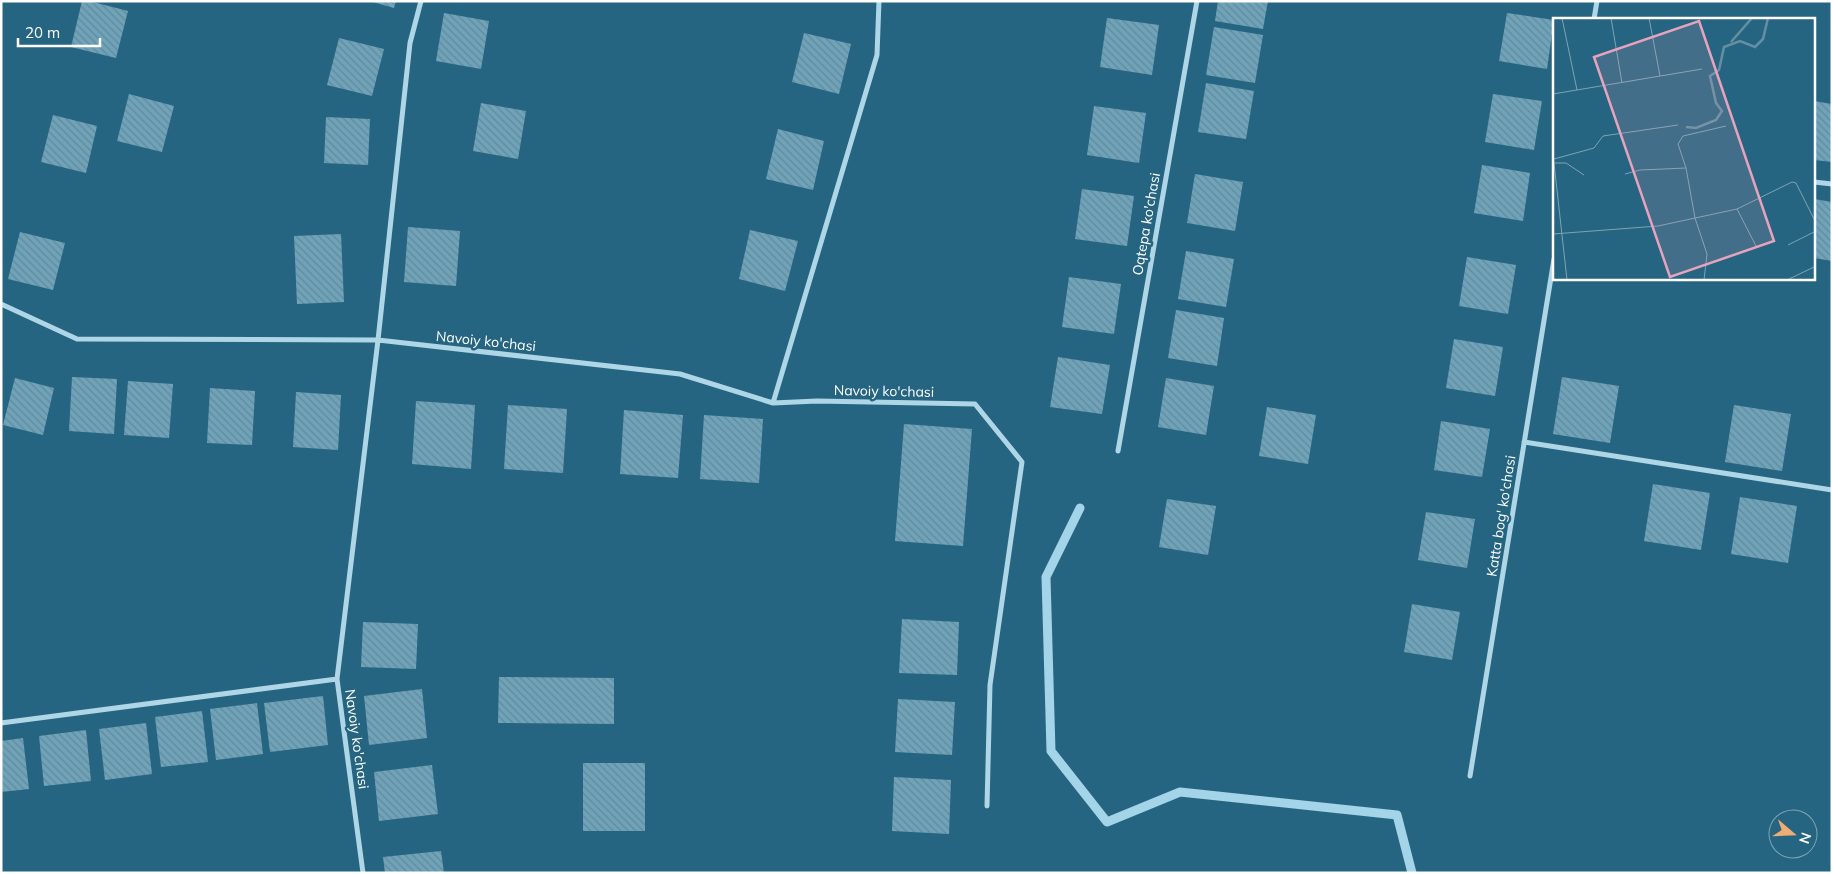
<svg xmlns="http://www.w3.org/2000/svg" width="1833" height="874" viewBox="0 0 1833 874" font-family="Mulish,sans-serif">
  <defs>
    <pattern id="building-back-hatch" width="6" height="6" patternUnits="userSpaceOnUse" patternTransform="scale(1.25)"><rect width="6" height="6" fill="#6fa3b9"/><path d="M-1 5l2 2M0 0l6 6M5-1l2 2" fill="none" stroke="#648998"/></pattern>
  </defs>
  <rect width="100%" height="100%" fill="#266581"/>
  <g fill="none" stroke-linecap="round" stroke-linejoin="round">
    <path stroke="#a3d4e7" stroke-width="9" d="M1080,508L1046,577L1051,751L1107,822L1180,792L1397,815L1412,873"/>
  </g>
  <path fill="url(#building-back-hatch)" d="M82,1H89L128,11L116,58L71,47Z
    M369,1H396L394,8Z
    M1218,1H1268L1263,29L1215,21Z
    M444,13L489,21L481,69L436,61Z
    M1507,13L1554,20L1547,69L1499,61Z
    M1107,18L1159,25L1152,75L1100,67Z
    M1214,27L1263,35L1255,83L1206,75Z
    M804,33L851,44L839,94L792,82Z
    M339,38L384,49L372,96L327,85Z
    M1206,83L1254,91L1246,139L1198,132Z
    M129,94L174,106L162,152L117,141Z
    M1493,94L1542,101L1534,150L1485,142Z
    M1814,101L1832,104V162L1814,160Z
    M481,103L526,111L518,159L473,151Z
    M1094,106L1146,113L1139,163L1087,155Z
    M53,115L97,126L86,173L41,162Z
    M326,117L370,119L368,165L324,163Z
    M778,129L824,141L813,190L766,179Z
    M1482,165L1530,173L1523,221L1474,213Z
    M1195,174L1243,182L1235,231L1187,223Z
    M1082,189L1134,196L1127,246L1075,239Z
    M1814,199L1832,202V261L1814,258Z
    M408,227L460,231L456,286L404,282Z
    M750,230L798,241L785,291L739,279Z
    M20,232L65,243L53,290L8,279Z
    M341,234L344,302L297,304L294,236Z
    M1186,251L1234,259L1226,307L1178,299Z
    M1467,257L1516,265L1508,314L1459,306Z
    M1069,277L1121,284L1114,334L1062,327Z
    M1176,310L1224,318L1217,366L1168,358Z
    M1454,339L1503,347L1495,396L1446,388Z
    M1058,357L1110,365L1102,414L1050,407Z
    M72,377L117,379L114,434L69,431Z
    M1562,377L1619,386L1610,443L1553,434Z
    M15,378L54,388L43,435L3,425Z
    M1166,378L1214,386L1206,435L1158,427Z
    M128,381L173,384L169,438L124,435Z
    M210,388L255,391L252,445L207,443Z
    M296,392L341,395L338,450L293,447Z
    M416,401L475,405L471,469L412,464Z
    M508,405L567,409L563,473L504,469Z
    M1734,405L1791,414L1782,471L1725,462Z
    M1267,407L1316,415L1308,464L1259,456Z
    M624,410L683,415L678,478L620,474Z
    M704,415L763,419L759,483L700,479Z
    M1441,421L1490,429L1482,477L1434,470Z
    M904,424L972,429L963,546L895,541Z
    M1653,484L1710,493L1701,550L1644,541Z
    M1740,497L1797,506L1788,563L1731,554Z
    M1167,499L1216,506L1208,555L1159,547Z
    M1426,512L1475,519L1467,568L1418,560Z
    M1412,604L1460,612L1452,660L1404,652Z
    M902,619L959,622L957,675L899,673Z
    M363,622L418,624L416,669L361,667Z
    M499,677L614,678V724L498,723Z
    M422,689L427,738L369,745L364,696Z
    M323,696L328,745L270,752L264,703Z
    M898,699L955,702L952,755L895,752Z
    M257,703L263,754L216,760L210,709Z
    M202,711L208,762L161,767L155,717Z
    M146,723L152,774L105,780L99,729Z
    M86,730L91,781L44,786L39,736Z
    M23,738L29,789L1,792V741Z
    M583,763H645V831H583Z
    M432,765L438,814L379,821L374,772Z
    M894,777L951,780L949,834L892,831Z
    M441,851L444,873H385L383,857Z"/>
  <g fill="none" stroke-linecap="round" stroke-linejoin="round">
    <path stroke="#aed6e7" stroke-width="5" d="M1594,19L1597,1
      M1814,182L1832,184
      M1,304L77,339L378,340L680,374L773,403L817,401L975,404L1022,462L990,685L987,806
      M773,403L877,55L879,1
      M1524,442L1832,490
      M1118,451L1197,1
      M1,723L337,679
      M1470,776L1554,259
      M363,873L337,679L378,340L410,43L421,1"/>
  </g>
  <g text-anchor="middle" stroke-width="5" stroke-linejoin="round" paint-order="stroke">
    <g font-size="14" fill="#fff" stroke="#266581">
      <text transform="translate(1146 224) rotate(-80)" y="5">Oqtepa ko'chasi</text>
      <text transform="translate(486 341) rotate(6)" y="5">Navoiy ko'chasi</text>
      <text transform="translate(884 391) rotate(1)" y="5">Navoiy ko'chasi</text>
      <text transform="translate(1501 516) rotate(-81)" y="5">Katta bog' ko'chasi</text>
      <text transform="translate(357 739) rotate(82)" y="5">Navoiy ko'chasi</text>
    </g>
  </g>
  <g transform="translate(1553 18)">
    <rect width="262" height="262" fill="#266581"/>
    <path fill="none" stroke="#648fa2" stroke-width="2.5" d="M178,24L199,0M133,109L143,110L163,102L169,93L163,85L157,58L166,52L171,29L187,23L202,29L210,21L215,0"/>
    <path fill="none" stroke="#7da3b3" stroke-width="1" d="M9,0L24,72M58,0L69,65M96,0L107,58M0,76L149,51M0,136L14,262M1,141L41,130L50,118L125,107M2,145H13L31,157M72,156L87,152L133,150M184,191L204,230M0,216L105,208L184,191L239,164L243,165L263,205M235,227L263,213M151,262L154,236L142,200L133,150L125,126L130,118L173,108M234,262L263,248"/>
    <path fill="#e7a3bd" fill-opacity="0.15" stroke="#e7a3bd" stroke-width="2.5" d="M146,3L221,223L117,259L41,39Z"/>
    <rect width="262" height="262" fill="none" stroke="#fff" stroke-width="2.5"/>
  </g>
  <rect width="1833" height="874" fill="none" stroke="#ffffff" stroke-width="5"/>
  <g transform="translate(1793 834) rotate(109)"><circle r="24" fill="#266581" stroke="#7da3b3"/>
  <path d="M0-4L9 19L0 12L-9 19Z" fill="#efac73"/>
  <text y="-8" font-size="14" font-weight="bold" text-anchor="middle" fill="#ffffff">N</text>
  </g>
  <path d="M18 38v8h82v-8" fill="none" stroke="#ffffff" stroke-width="2.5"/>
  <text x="25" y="38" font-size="15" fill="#ffffff" stroke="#266581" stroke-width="4" paint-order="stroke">20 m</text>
</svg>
